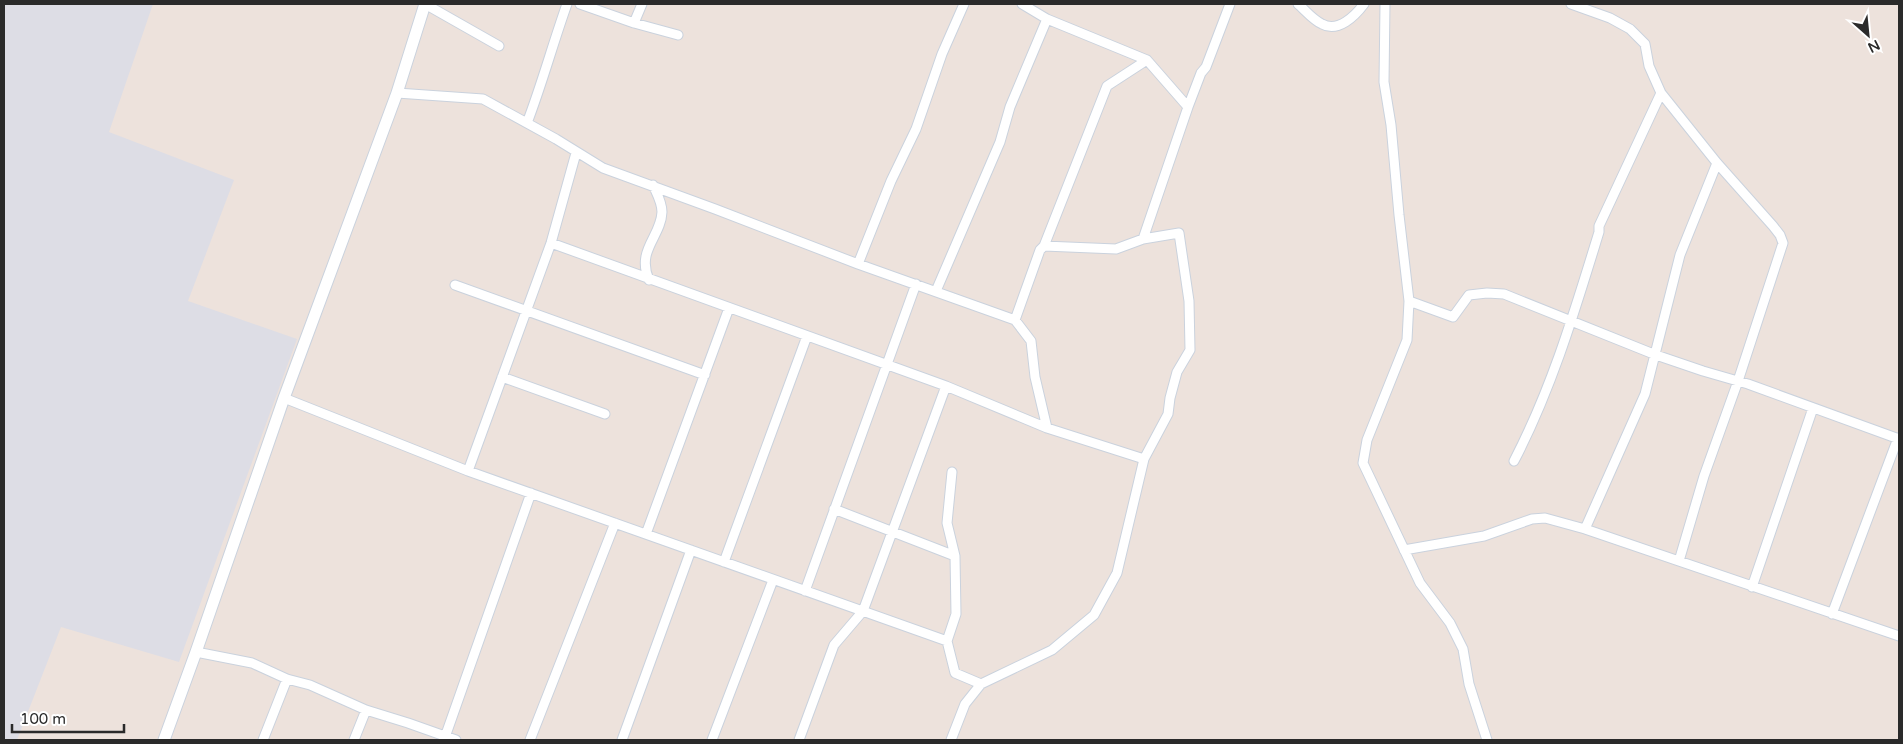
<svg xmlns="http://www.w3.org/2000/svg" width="1903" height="744" viewBox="0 0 1903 744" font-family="'Varela Round',sans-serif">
  <rect width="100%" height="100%" fill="#ede2dc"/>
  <path fill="#dddde5" d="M4,4H153L109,132L234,180L188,301L297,339L179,662L61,627L17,740H4Z"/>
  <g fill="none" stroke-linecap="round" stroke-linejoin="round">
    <defs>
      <path id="minor" d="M425,4L499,46
        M580,4L634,23L678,35
        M1022,4L1047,19L1147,60L1188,107
        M1298,4C1305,10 1313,20 1322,24C1338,33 1355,16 1364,4
        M1385,4L1384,82L1391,125L1399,215L1409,301L1407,340L1367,440L1363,463L1420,583L1450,623L1463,649L1469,684L1487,740
        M1571,4L1610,18L1630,29L1645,44L1649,66L1661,93L1717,163L1773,226L1780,235L1783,243L1738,381L1704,476L1679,561
        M634,23L642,4
        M397,93L483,99L556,139L603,168L715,209L858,264L1015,320L1031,341L1035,377L1047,428
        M527,123C542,84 553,43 567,4
        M551,243L946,386L1047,428L1144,459
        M1044,246L1116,249L1143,239
        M858,264L891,181L916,129L942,54L964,4
        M649,280C636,250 661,237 662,212C662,202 657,194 653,185
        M455,285L705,375
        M936,291L1000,142L1010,107L1047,19
        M1409,301L1453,317L1469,295L1487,293L1504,294L1656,355L1703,371L1748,384L1899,439
        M1015,320L1040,250L1044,246L1107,86L1147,60
        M502,377L605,414
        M284,398L468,471L947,641
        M1514,461C1552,388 1575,310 1599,232V226L1661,93
        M468,471L551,243L576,153
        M952,472L947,523L955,556L956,614L947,641L955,673L981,684
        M834,509L955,556
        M1585,529L1645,394L1680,255L1717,163
        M646,534L729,308
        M1404,550L1484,536L1532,519L1545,518L1585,529L1899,636
        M724,562L807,336
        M1752,587L1813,408
        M805,591L916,284
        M1832,614L1898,438
        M196,652L252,663L287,679L310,685L366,710L408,723L456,740
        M263,740L287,679
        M354,740L366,710
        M444,740L531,493
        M530,740L615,523
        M622,740L691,550
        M712,740L773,580
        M799,740L834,645L863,611L946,386
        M951,740L965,704L981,684L1052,650L1094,615L1117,573L1144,459L1168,414L1170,398L1177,372L1190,350L1189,301L1179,233L1143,239L1188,107L1201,73L1206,67L1230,4"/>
      <path id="tertiary" d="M164,740L196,652L284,398L397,93L425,4"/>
    </defs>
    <use href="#minor" stroke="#cad2dd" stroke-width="11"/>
    <use href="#tertiary" stroke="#cad2dd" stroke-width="13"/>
    <use href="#minor" stroke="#fff" stroke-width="9"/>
    <use href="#tertiary" stroke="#fff" stroke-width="11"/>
  </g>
  <rect width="1903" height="744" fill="none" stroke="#2a2a2a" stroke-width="10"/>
  <g transform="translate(1868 35) rotate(153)" stroke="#ffffff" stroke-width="4" paint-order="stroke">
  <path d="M0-4L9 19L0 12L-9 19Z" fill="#2a2a2a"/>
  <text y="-8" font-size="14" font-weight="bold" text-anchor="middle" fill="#2a2a2a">N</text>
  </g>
  <path d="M12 724v8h112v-8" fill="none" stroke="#2a2a2a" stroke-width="2.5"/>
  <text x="20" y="724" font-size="15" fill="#2a2a2a" stroke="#ffffff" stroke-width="4" paint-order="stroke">100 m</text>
</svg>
